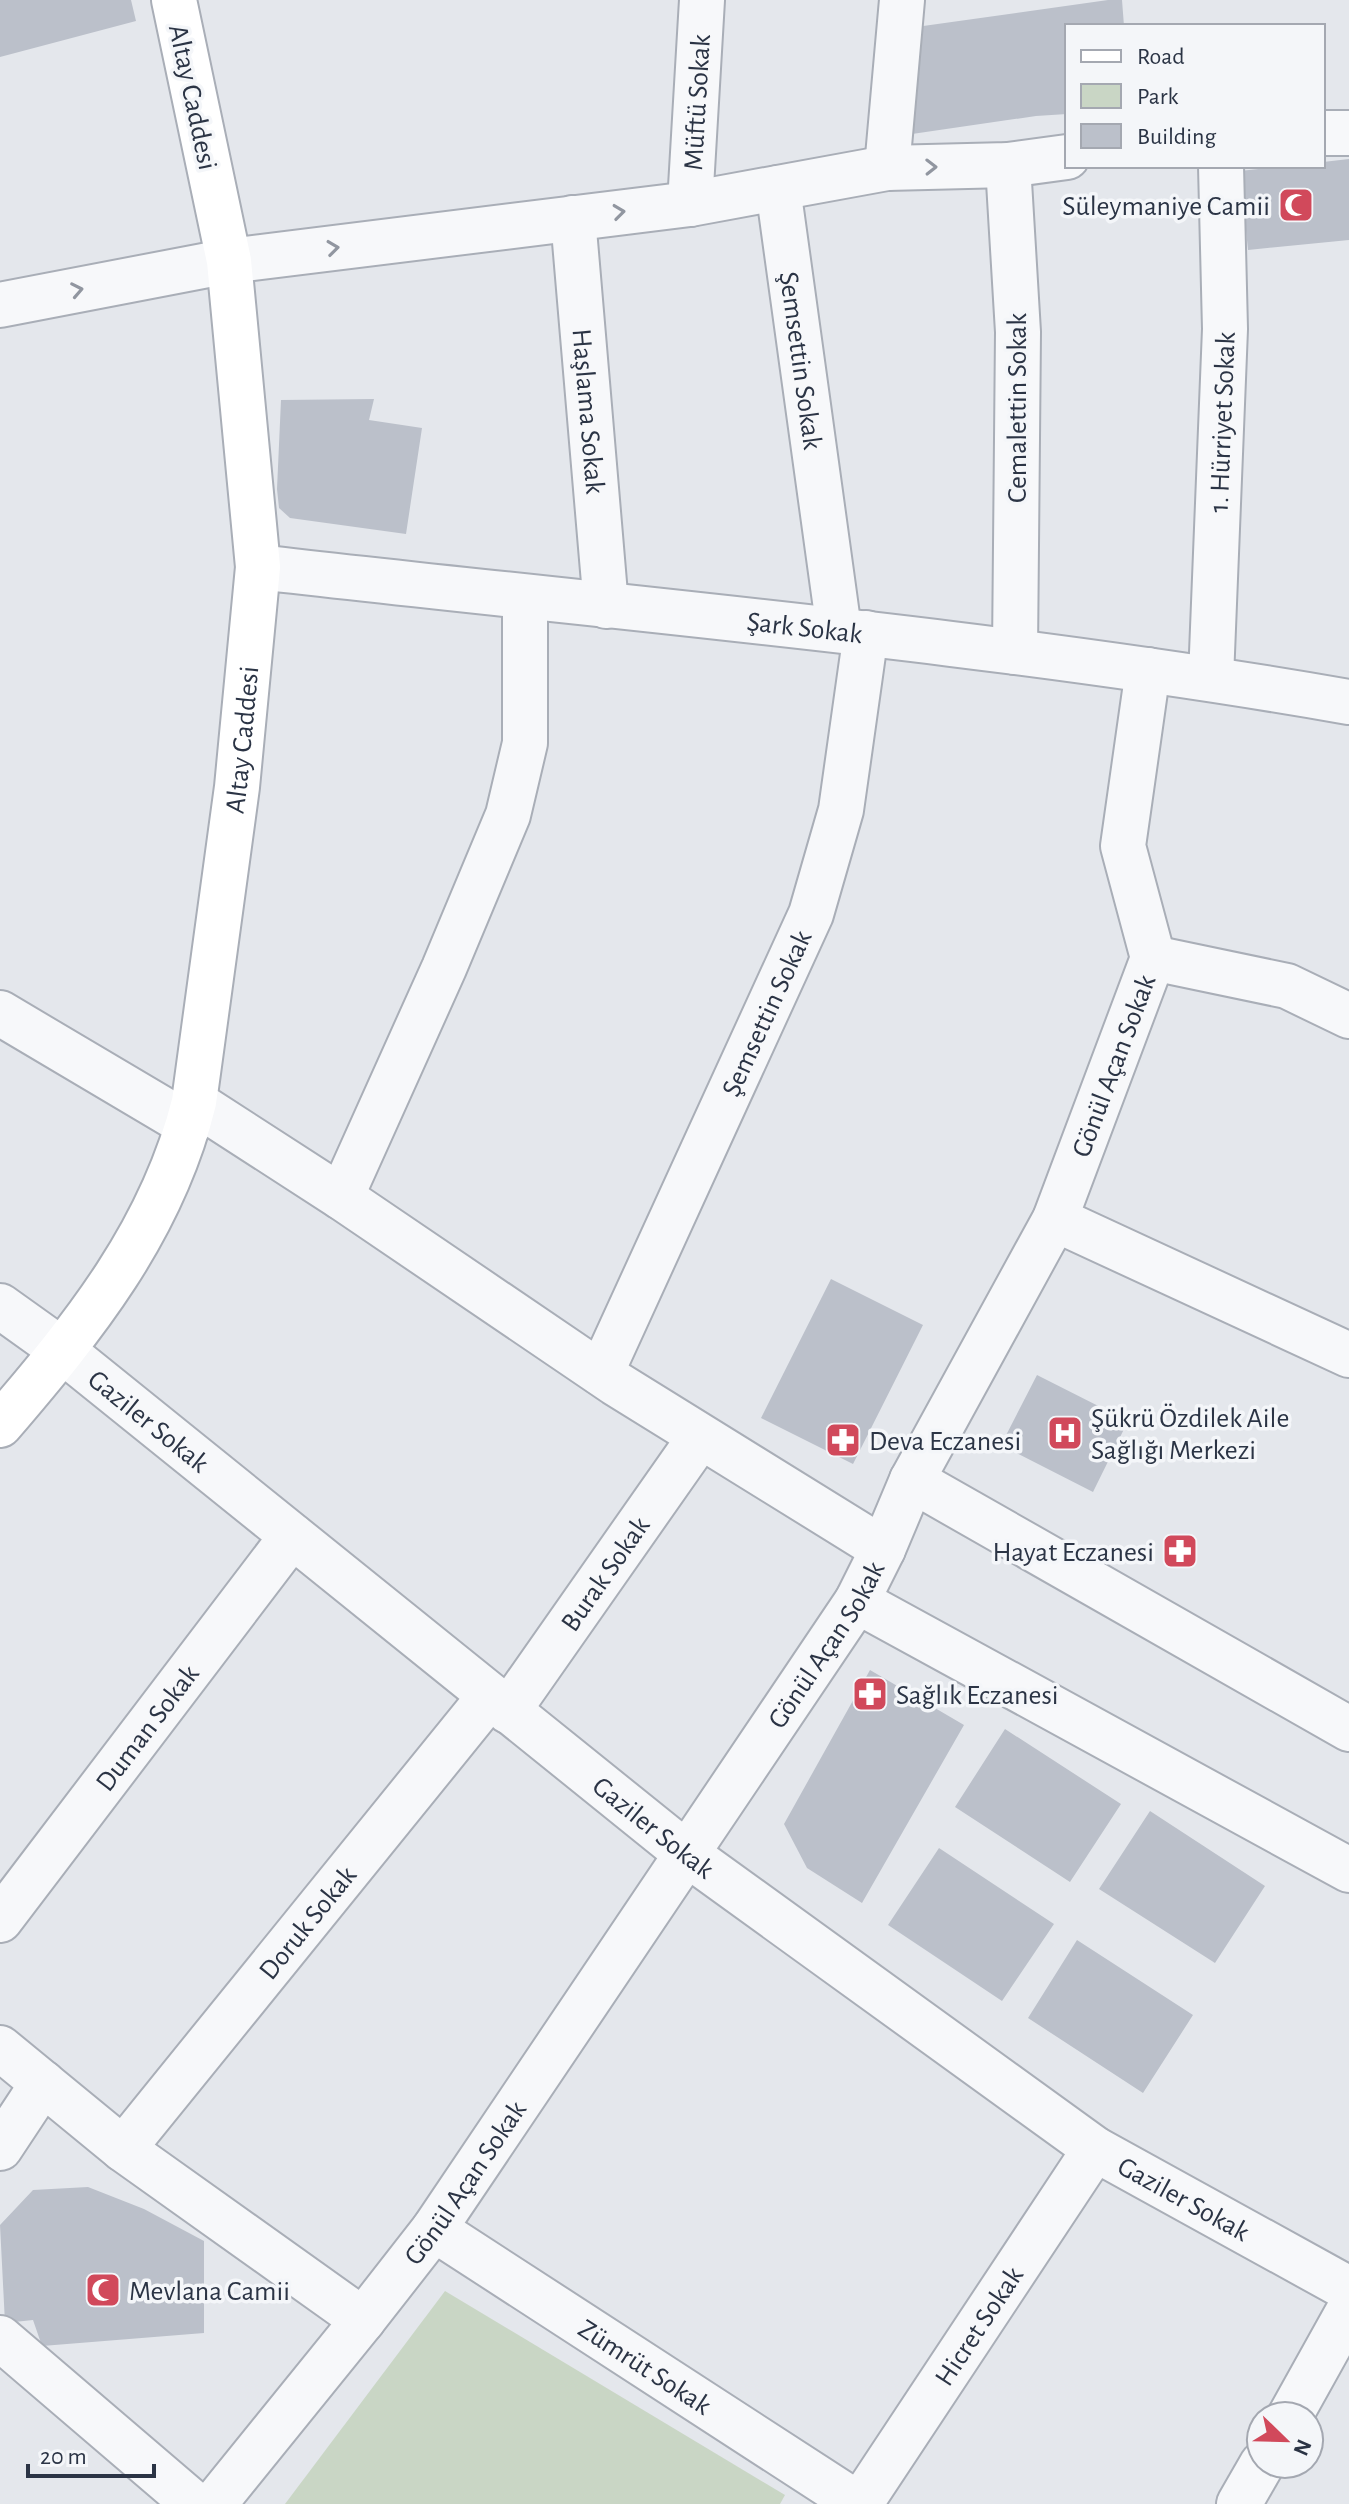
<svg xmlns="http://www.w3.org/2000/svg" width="1349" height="2504" viewBox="0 0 1349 2504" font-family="'Alegreya Sans',sans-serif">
  <rect width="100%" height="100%" fill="#e4e7ec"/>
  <path fill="#c9d6c5" d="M445,2291L785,2495L780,2504H285Z"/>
  <path fill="#bbc0ca" d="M0,0H131L136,21L0,57Z
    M1108,0H1122L1124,26H1067V114L1036,116L912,134L916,27Z
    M1349,159V240L1248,250L1240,171L1285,166H1323V162Z
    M374,399L369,420L422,428L406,534L290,518L279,508L277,489L281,400Z
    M831,1279L923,1325L853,1464L761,1418Z
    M1037,1375L1128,1421L1093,1492L1001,1445Z
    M870,1670L964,1725L862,1903L807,1868L784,1824Z
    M1005,1729L1121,1804L1070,1882L955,1807Z
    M1150,1811L1265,1886L1215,1963L1099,1889Z
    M939,1848L1054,1924L1002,2001L888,1925Z
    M1077,1940L1193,2015L1143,2093L1028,2018Z
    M88,2187L144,2209L204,2241V2333L42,2346L33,2320L5,2323L0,2225L33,2190Z"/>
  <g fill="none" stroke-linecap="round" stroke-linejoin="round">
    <defs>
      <g id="minor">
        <path d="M1323,133H1349"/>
        <path d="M1008,165L1018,332L1015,652"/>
        <path d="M887,168L902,0"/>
        <path id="s1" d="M778,188L839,630"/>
        <path id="s2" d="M690,204L702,0"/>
        <path id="s3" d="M573,218L606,606"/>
        <path d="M0,305L229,261L690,204L887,168L1008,165L1067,157"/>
        <path id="s4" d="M258,567C622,609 988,639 1349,702"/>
        <path id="s5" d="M1211,678L1225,329L1221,166"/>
        <path d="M1153,958L1287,986L1349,1016"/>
        <path d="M0,1013L189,1125"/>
        <path d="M194,1102L341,1197L615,1383L883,1549"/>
        <path d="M341,1197L444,968L508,815L525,743V598"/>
        <path d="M1055,1219L1349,1355"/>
        <path id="s6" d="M0,1306L63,1351L687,1854L1095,2149L1349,2289"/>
        <path id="s7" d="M601,1373L811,914L841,810L866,633"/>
        <path d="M912,1480L1349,1729"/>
        <path d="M857,1601L1349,1870"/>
        <path id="s8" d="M508,1711L700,1437"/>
        <path id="s9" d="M0,1920L292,1536"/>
        <path d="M0,2048L123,2149L363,2320"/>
        <path d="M0,2148L43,2083"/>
        <path id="s10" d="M123,2149L490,1696"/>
        <path id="s11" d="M434,2229L858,2504"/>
        <path d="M0,2338L194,2504"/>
        <path d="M1290,2416L1349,2310"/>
        <path id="s12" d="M214,2504L363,2320L434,2229L857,1601L883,1549L912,1480L1055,1219L1153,958L1123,846L1148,670"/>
        <path id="s13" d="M860,2504L1095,2149"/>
        <path d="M1239,2504L1262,2464"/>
      </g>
      <g id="secondary">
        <path id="s14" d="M0,1425C84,1327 162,1231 194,1102L237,787L258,567L229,261L174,0"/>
      </g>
    </defs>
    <use href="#minor" stroke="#a9aeb7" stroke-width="48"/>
    <use href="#secondary" stroke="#a9aeb7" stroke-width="48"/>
    <use href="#minor" stroke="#f7f8fa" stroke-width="44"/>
    <use href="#secondary" stroke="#fff" stroke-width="44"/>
  </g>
  <defs><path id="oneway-chevron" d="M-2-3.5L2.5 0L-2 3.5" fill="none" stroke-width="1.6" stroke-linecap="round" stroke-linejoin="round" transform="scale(2)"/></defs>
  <g stroke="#9196a0">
    <use href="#oneway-chevron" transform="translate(931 167) rotate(-1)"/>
    <use href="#oneway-chevron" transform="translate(619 212) rotate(-7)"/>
    <use href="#oneway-chevron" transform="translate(333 248) rotate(-7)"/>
    <use href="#oneway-chevron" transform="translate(77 290) rotate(-11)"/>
  </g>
  <defs>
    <symbol id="mosque-square" viewBox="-11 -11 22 22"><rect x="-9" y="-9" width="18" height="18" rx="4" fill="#d1495b" stroke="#f4f6f9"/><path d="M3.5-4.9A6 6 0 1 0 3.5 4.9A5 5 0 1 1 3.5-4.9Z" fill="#fff"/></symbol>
    <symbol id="hospital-square" viewBox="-11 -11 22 22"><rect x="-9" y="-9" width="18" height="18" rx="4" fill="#d1495b" stroke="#f4f6f9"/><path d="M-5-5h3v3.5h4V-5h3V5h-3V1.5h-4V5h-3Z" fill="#fff"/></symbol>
    <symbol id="pharmacy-square" viewBox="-11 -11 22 22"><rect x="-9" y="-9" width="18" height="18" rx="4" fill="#d1495b" stroke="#f4f6f9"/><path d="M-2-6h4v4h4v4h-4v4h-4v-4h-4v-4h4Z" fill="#fff"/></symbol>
  </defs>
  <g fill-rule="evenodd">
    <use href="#mosque-square" x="1276" y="185" width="40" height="40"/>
    <use href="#hospital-square" x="1045" y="1413" width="40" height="40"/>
    <use href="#pharmacy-square" x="823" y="1420" width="40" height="40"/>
    <use href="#pharmacy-square" x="1160" y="1531" width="40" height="40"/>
    <use href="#pharmacy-square" x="850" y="1674" width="40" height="40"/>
    <use href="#mosque-square" x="83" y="2270" width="40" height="40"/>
  </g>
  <g text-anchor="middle" stroke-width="7" stroke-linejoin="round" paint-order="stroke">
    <g font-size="28" fill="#2b3445" stroke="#f4f6f9">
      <text transform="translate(194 97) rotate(78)" y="10">Altay Caddesi</text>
      <text dy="10" stroke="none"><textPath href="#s2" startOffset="102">Müftü Sokak</textPath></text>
      <text dy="10" stroke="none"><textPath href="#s1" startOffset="174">Şemsettin Sokak</textPath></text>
      <text transform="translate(1016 408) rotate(-90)" y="10">Cemalettin Sokak</text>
      <text dy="10" stroke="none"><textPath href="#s3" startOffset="194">Haşlama Sokak</textPath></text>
      <text dy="10" stroke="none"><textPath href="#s5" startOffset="256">1. Hürriyet Sokak</textPath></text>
      <text dy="10" stroke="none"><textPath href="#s4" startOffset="550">Şark Sokak</textPath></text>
      <text dy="10" stroke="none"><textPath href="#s14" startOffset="746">Altay Caddesi</textPath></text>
      <text dy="10" stroke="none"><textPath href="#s7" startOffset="396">Şemsettin Sokak</textPath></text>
      <text dy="10" stroke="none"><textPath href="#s12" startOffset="1704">Gönül Açan Sokak</textPath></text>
      <text dy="10" stroke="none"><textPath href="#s6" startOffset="188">Gaziler Sokak</textPath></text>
      <text dy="10" stroke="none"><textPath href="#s8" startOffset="168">Burak Sokak</textPath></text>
      <text dy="10" stroke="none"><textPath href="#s12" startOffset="1056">Gönül Açan Sokak</textPath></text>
      <text dy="10" stroke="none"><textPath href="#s9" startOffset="242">Duman Sokak</textPath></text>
      <text dy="10" stroke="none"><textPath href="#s6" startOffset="836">Gaziler Sokak</textPath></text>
      <text dy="10" stroke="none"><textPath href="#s10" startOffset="292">Doruk Sokak</textPath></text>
      <text dy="10" stroke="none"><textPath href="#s12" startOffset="408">Gönül Açan Sokak</textPath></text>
      <text dy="10" stroke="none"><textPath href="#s6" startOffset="1484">Gaziler Sokak</textPath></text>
      <text dy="10" stroke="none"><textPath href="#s13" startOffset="214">Hicret Sokak</textPath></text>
      <text dy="10" stroke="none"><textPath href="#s11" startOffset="252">Zümrüt Sokak</textPath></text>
    </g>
    <g font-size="28" fill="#2b3445" stroke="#f4f6f9" text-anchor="start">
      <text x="1270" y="215" text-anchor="end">Süleymaniye Camii</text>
      <text x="1091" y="1427">Şükrü Özdilek Aile<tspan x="1091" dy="32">Sağlığı Merkezi</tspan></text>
      <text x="869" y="1450">Deva Eczanesi</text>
      <text x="1154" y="1561" text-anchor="end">Hayat Eczanesi</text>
      <text x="896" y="1704">Sağlık Eczanesi</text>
      <text x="129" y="2300">Mevlana Camii</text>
    </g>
  </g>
  <rect x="1065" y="24" width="260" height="144" fill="#f4f6f9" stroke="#a4a8b1" stroke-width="2"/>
  <rect x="1081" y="50" width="40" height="12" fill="#ffffff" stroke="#a4a8b1" stroke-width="2"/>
  <text x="1137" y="64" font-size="24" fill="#2b3445">Road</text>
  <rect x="1081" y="84" width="40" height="24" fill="#c9d6c5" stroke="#a4a8b1" stroke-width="2"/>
  <text x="1137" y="104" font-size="24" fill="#2b3445">Park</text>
  <rect x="1081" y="124" width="40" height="24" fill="#bbc0ca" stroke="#a4a8b1" stroke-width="2"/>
  <text x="1137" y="144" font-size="24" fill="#2b3445">Building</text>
  <g transform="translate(1285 2440) rotate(113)"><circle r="38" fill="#f4f6f9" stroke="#a4a8b1" stroke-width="2"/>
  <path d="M0-6L14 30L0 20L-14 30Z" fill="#d1495b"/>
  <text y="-12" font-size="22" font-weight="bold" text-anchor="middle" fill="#2b3445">N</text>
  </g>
  <path d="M28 2464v12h126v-12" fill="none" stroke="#2b3445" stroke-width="4"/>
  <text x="40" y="2464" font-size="24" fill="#2b3445" stroke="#f4f6f9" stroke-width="6" paint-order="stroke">20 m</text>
</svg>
